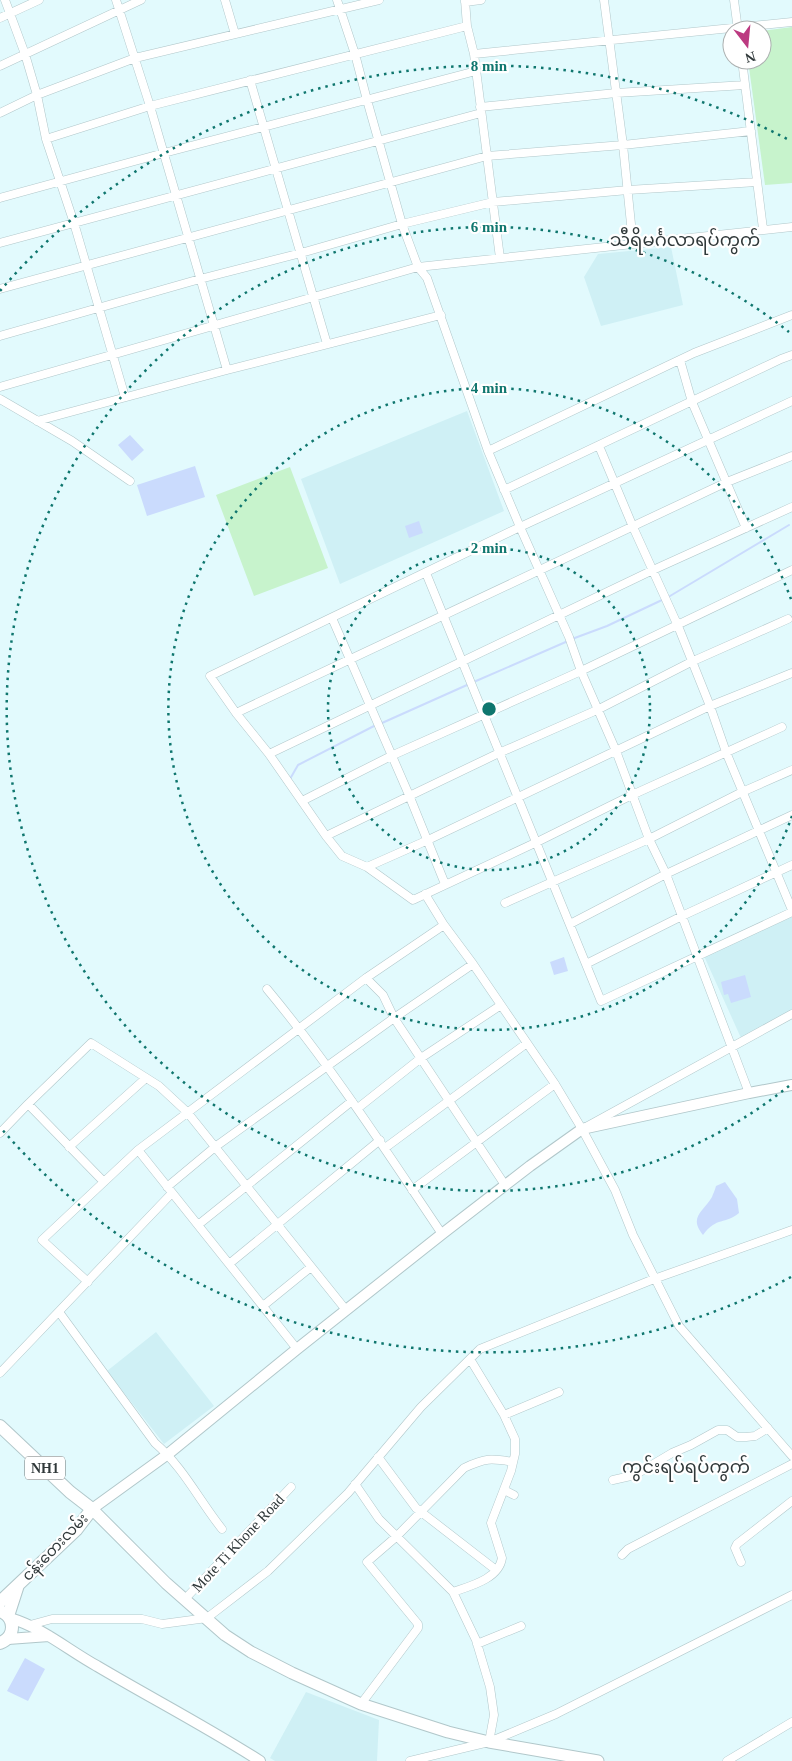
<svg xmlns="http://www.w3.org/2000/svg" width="792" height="1761" viewBox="0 0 792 1761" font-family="'Times New Roman','Noto Sans Myanmar',serif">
  <rect width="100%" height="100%" fill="#e2fafd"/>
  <path fill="#cff0f5" d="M671,247L683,305L601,326L584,277L598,254Z
    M467,411L504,511L340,584L301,479Z
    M792,917V1012L741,1038L704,956Z
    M156,1332L214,1406L164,1444L107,1371Z
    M306,1692L379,1720L377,1761H275L270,1758Z"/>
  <path fill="#c7f3cc" d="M792,27V183L765,185L748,60H762V31Z
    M290,467L328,568L254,596L216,495Z"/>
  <path fill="#cadbfd" d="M130,435L144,450L132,461L118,445Z
    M195,466L205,497L147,516L137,485Z
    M419,521L423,533L409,538L405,526Z
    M564,957L568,971L554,975L550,962Z
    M745,975L751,997L731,1003L728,994L724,995L721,982Z
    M725,1182L737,1199L739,1213C725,1225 717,1216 703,1235C688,1217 704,1211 712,1197C713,1194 715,1190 716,1186Z
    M25,1658L45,1669L28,1701L7,1691Z"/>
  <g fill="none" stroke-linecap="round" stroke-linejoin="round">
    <path stroke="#cadbfd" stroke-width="2" d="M670,596L789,525
      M572,639L607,626L662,600
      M476,681L568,641
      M382,723L467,685
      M290,779L298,765L374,726"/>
    <defs>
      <path id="minor" d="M5,0L25,54L37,95L46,139L74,223L125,397
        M116,0L150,106L227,370
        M225,0L235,34
        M337,0L355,54L367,100L402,224L418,267L427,278L488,451L520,527L569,637L581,671L616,751L649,839L666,874L749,1093
        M465,0L467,26L474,54L500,258
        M604,0L623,145L633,244
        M734,0L738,30
        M465,2L481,0
        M0,18L39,0
        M474,54L792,22
        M742,60L763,229
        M0,66L141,0
        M250,80L327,344
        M480,107L616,93L745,85
        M0,113L37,95L135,58L379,0
        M46,139L150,106L467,26
        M0,198L164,153L476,71
        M0,243L481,113
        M0,289L487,156L623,145L751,131
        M0,336L200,279L301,253L402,224L493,202L628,190L757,182
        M680,360L692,402L746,528
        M0,387L418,267L792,227
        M0,399L72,441L130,481
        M37,421L227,370L441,315
        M599,446L633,527L678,626L710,706L726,752L792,910
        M488,451L694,353L792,315
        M504,490L781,359L792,355
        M426,573L601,1001L792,912
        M332,618L409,795L445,884
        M236,713L727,482L792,456
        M782,727L632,795L537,842L413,900L367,867L342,856L326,836L269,754L236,713L210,676L520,527L792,401
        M269,754L653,570L792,507
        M302,801L391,756L581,671L792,570
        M326,836L499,753L597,710L691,662L788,619
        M367,867L428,840L710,706L792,673
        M425,894L444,925L473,964L555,1084L582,1129L615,1190L633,1235L679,1326L792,1456
        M505,903L649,839L742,792L792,770
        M570,924L666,874L792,815
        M586,964L682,916L792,865
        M366,978L383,995L394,1018L505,1185
        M267,989C332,1067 386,1151 442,1234
        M28,1104L104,1182
        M358,1108L421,1058L501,1005
        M586,1127L792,1014
        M0,1133L28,1104L91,1043L159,1086L187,1112L346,1310
        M69,1147L146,1078
        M385,1148L527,1043
        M138,1150L297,1349
        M167,1187L215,1147L394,1018L473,964
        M412,1190L555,1084
        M198,1225L352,1101
        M229,1264L380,1140
        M88,1282L42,1240L138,1150L366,978L444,925
        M263,1306L311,1267
        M59,1312L155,1443C183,1467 199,1500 222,1529
        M0,1373L172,1193
        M504,1415L559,1392
        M378,1457L416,1508L496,1570
        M613,1480L635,1475L672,1453L691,1445L718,1430H727L737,1437H746L755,1436L768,1428
        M355,1484L379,1519L453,1592L476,1640L490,1687L494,1715L489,1742
        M504,1490L514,1495
        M622,1555L628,1549L792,1464
        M741,1562L735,1548L737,1544L792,1501
        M453,1592C470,1586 499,1579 502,1558L491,1523L511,1471L515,1454V1439L504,1415L470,1359
        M185,1599L291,1487
        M30,1625L52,1619H142L162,1624L207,1618L268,1571L348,1493L421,1407L480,1349L654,1279L792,1230
        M477,1644L521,1626
        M361,1704L418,1628V1624L367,1562L396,1537L464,1468C485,1458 491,1458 513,1462
        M410,1761L489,1742L556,1714L792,1595
        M727,1761L792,1722"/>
      <path id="secondary" d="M92,1509L168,1454L297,1349L442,1234L530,1166L582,1129L749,1093L792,1085
        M10,1618C43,1628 68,1650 97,1666C151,1698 207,1727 260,1761
        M8,1639L49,1636"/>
      <path id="primary" d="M92,1509L166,1583L225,1635L251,1652L292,1673L361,1704L448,1732L489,1742L598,1761"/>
      <path id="trunk" d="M0,1426L70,1492L92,1509L76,1530L0,1602
        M0,1611C16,1617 16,1637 0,1643
        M8,1616L18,1585"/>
    </defs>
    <use href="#minor" stroke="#b1c7ca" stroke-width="9"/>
    <use href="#secondary" stroke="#b1c7ca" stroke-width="12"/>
    <use href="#primary" stroke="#b1c7ca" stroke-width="13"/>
    <use href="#trunk" stroke="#b1c7ca" stroke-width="14"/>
    <use href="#minor" stroke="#fff" stroke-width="8"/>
    <use href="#secondary" stroke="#fff" stroke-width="10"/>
    <use href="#primary" stroke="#fff" stroke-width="11"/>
    <use href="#trunk" stroke="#fff" stroke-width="12"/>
  </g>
  <g fill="none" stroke="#0f766e" stroke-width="2.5" stroke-dasharray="2.5 5">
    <circle cx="489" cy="709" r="161"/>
    <path d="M792 816A321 321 0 1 1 792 602"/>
    <path d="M789 1086A482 482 0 1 1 789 332"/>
    <path d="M791 1277A643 643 0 0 1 0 1127M0 291A643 643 0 0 1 791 141"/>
  </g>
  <g text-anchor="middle" stroke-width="4.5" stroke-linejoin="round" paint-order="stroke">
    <rect fill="#fff" stroke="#6e7475" stroke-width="1" x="25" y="1456.5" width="40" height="23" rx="4"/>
    <g font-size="14" font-weight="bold" fill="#30393a">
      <text x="45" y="1473">NH1</text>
    </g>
    <g font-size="15" fill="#30393a" stroke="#fff">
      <text transform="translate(238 1543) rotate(-47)" y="5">Mote Ti Khone Road</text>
      <text transform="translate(55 1547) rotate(-46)" y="5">ငန်းတေးလမ်း</text>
    </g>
    <g font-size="18" fill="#30393a" stroke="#fff">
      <text x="685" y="246">သီရိမင်္ဂလာရပ်ကွက်</text>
      <text x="686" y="1473">ကွင်းရပ်ရပ်ကွက်</text>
    </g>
  </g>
  <circle cx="489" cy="709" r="8" fill="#0f766e" stroke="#fff" stroke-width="2.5"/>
  <g font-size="15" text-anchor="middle" font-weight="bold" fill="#0f766e" stroke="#fff" stroke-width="4.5" stroke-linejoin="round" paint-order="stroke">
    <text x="489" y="71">8 min</text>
    <text x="489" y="232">6 min</text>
    <text x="489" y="393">4 min</text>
    <text x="489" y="553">2 min</text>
  </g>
  <g transform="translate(747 45) rotate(164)"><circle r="24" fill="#ffffff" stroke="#acb0b0"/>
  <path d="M0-4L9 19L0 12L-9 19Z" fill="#bc3a81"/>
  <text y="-8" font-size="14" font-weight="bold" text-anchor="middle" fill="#30393a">N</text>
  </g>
</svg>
